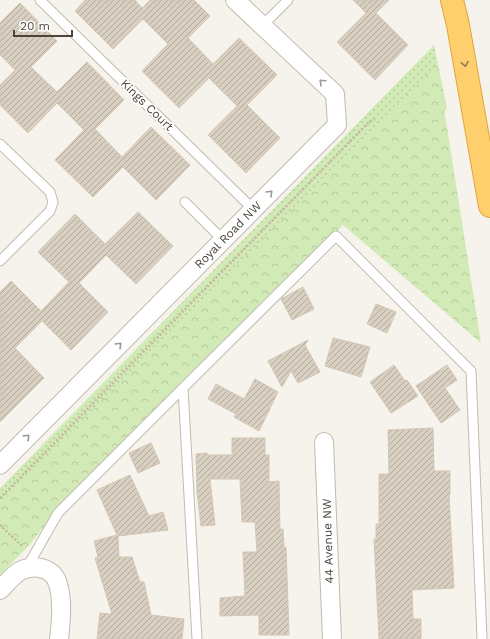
<svg xmlns="http://www.w3.org/2000/svg" width="490" height="639" viewBox="0 0 490 639" font-family="'Work Sans',sans-serif">
  <defs>
    <pattern id="grass-dots" width="8" height="8" patternUnits="userSpaceOnUse"><rect width="8" height="8" fill="#d2eab5"/><path d="M2 2h.1M6 6h.1" fill="none" stroke="#b6ca9c" stroke-width="1.8" stroke-linecap="round"/></pattern>
    <pattern id="forest-crowns" width="20" height="18" patternUnits="userSpaceOnUse"><rect width="20" height="18" fill="#d2eab5"/><path d="M2 6a3 3 0 1 1 6 0M12 15a3 3 0 1 1 6 0" fill="none" stroke="#b6ca9c"/></pattern>
    <pattern id="building-hatch" width="6" height="6" patternUnits="userSpaceOnUse"><rect width="6" height="6" fill="#d8cfc1"/><path d="M-1 1l2-2M0 6l6-6M5 7l2-2" fill="none" stroke="#b1aa9e"/></pattern>
  </defs>
  <rect width="100%" height="100%" fill="#f6f3ec"/>
  <path fill="url(#grass-dots)" d="M434,45L447,108L60,506L30,544L0,575V488Z"/>
  <path fill="url(#forest-crowns)" d="M437,64L481,343L343,225L183,388L60,506L30,544L0,575V502Z"/>
  <path fill="url(#building-hatch)" stroke="#d3c7b4" d="M85,0H135L142,8L150,0H194L210,16L188,38L213,64L239,38L277,75L247,105L280,138L246,173L208,135L237,106L209,78L179,108L142,71L168,44L143,19L113,49L75,11Z
    M353,0H389L376,13L408,45L375,80L337,42L366,13Z
    M20,3L57,41L31,67L57,92L87,62L124,100L95,129L122,157L151,127L190,165L156,200L123,167L93,197L55,160L84,130L57,103L28,133L0,105V85L15,70L0,55V23Z
    M138,212L173,246L136,284L106,255L79,283L108,312L71,350L42,321L15,348L44,378L0,422V292L11,281L41,311L69,282L38,252L75,214L105,244Z
    M303,287L314,309L292,320L281,299Z
    M376,304L396,312L387,333L367,324Z
    M333,338L370,347L361,377L325,366Z
    M308,340L305,345L320,372L298,383L291,371L282,387L268,361Z
    M394,365L405,381L407,380L418,396L391,413L370,382Z
    M447,365L457,380L445,388L460,410L441,423L416,386Z
    M255,379L278,392L259,431L234,417L236,414L208,399L216,384L244,399Z
    M433,428L434,471H450V495H449L454,588L412,590L413,619H421V639H379L374,539H376V524H379V474H389L388,430Z
    M232,438H265V455H269V482L279,481L280,529H283L284,548L286,547L289,635H259V615L220,616V598L245,596L243,552H257L255,522H242L240,479H210L215,525L201,526L197,492L196,454L207,453V455H232Z
    M151,443L160,463L138,473L129,453Z
    M130,475L149,516L163,512L168,530L118,536L119,557H132L140,582H144L151,615L184,619L182,639H97L100,613L112,614L95,558L98,557L94,541L117,535L97,490Z"/>
  <g fill="none" stroke-linecap="round" stroke-linejoin="round">
    <defs>
      <path id="lane" d="M40,0L253,209
        M262,26L288,0
        M0,144L50,192L53,202L50,211L0,261
        M185,202L223,240
        M183,388L336,236L471,371L482,639
        M26,569L58,513L183,388L197,639"/>
      <path id="street" d="M324,442L332,639
        M0,465L337,125L335,94L235,0
        M0,590C6,584 12,576 20,571C34,564 53,567 58,584C63,601 61,621 59,639"/>
      <path id="highway" d="M452,0L458,25L490,206"/>
    </defs>
    <use href="#lane" stroke="#c2bbae" stroke-width="11"/>
    <use href="#street" stroke="#c2bbae" stroke-width="20"/>
    <use href="#highway" stroke="#e0a43c" stroke-width="24"/>
    <path stroke="#c4b79f" stroke-width="2.5" stroke-dasharray="2 2" stroke-linecap="butt" d="M0,498L369,122L375,119
      M0,525L22,546"/>
    <use href="#lane" stroke="#fff" stroke-width="9"/>
    <use href="#street" stroke="#fff" stroke-width="18"/>
    <use href="#highway" stroke="#ffcf6e" stroke-width="22"/>
  </g>
  <defs><path id="oneway-chevron" d="M-2-3.5L2.5 0L-2 3.5" fill="none" stroke-width="1.6" stroke-linecap="round" stroke-linejoin="round"/></defs>
  <use stroke="#937c4e" href="#oneway-chevron" transform="translate(465 64) rotate(80)"/>
  <g stroke="#9c9892">
    <use href="#oneway-chevron" transform="translate(322 82) rotate(-137)"/>
    <use href="#oneway-chevron" transform="translate(270 193) rotate(-45)"/>
    <use href="#oneway-chevron" transform="translate(119 345) rotate(-45)"/>
    <use href="#oneway-chevron" transform="translate(27 437) rotate(-45)"/>
  </g>
  <g text-anchor="middle" stroke-width="3.5" stroke-linejoin="round" paint-order="stroke">
    <g font-size="12" fill="#4b4439" stroke="#fff">
      <text transform="translate(147 105) rotate(44)" y="4">Kings Court</text>
      <text transform="translate(228 235) rotate(-45)" y="4">Royal Road NW</text>
      <text transform="translate(328 541) rotate(-92)" y="4">44 Avenue NW</text>
    </g>
  </g>
  <path d="M14 30v6h58v-6" fill="none" stroke="#4b4439" stroke-width="2"/>
  <text x="20" y="30" font-size="12" fill="#4b4439" stroke="#ffffff" stroke-width="3" paint-order="stroke">20 m</text>
</svg>
